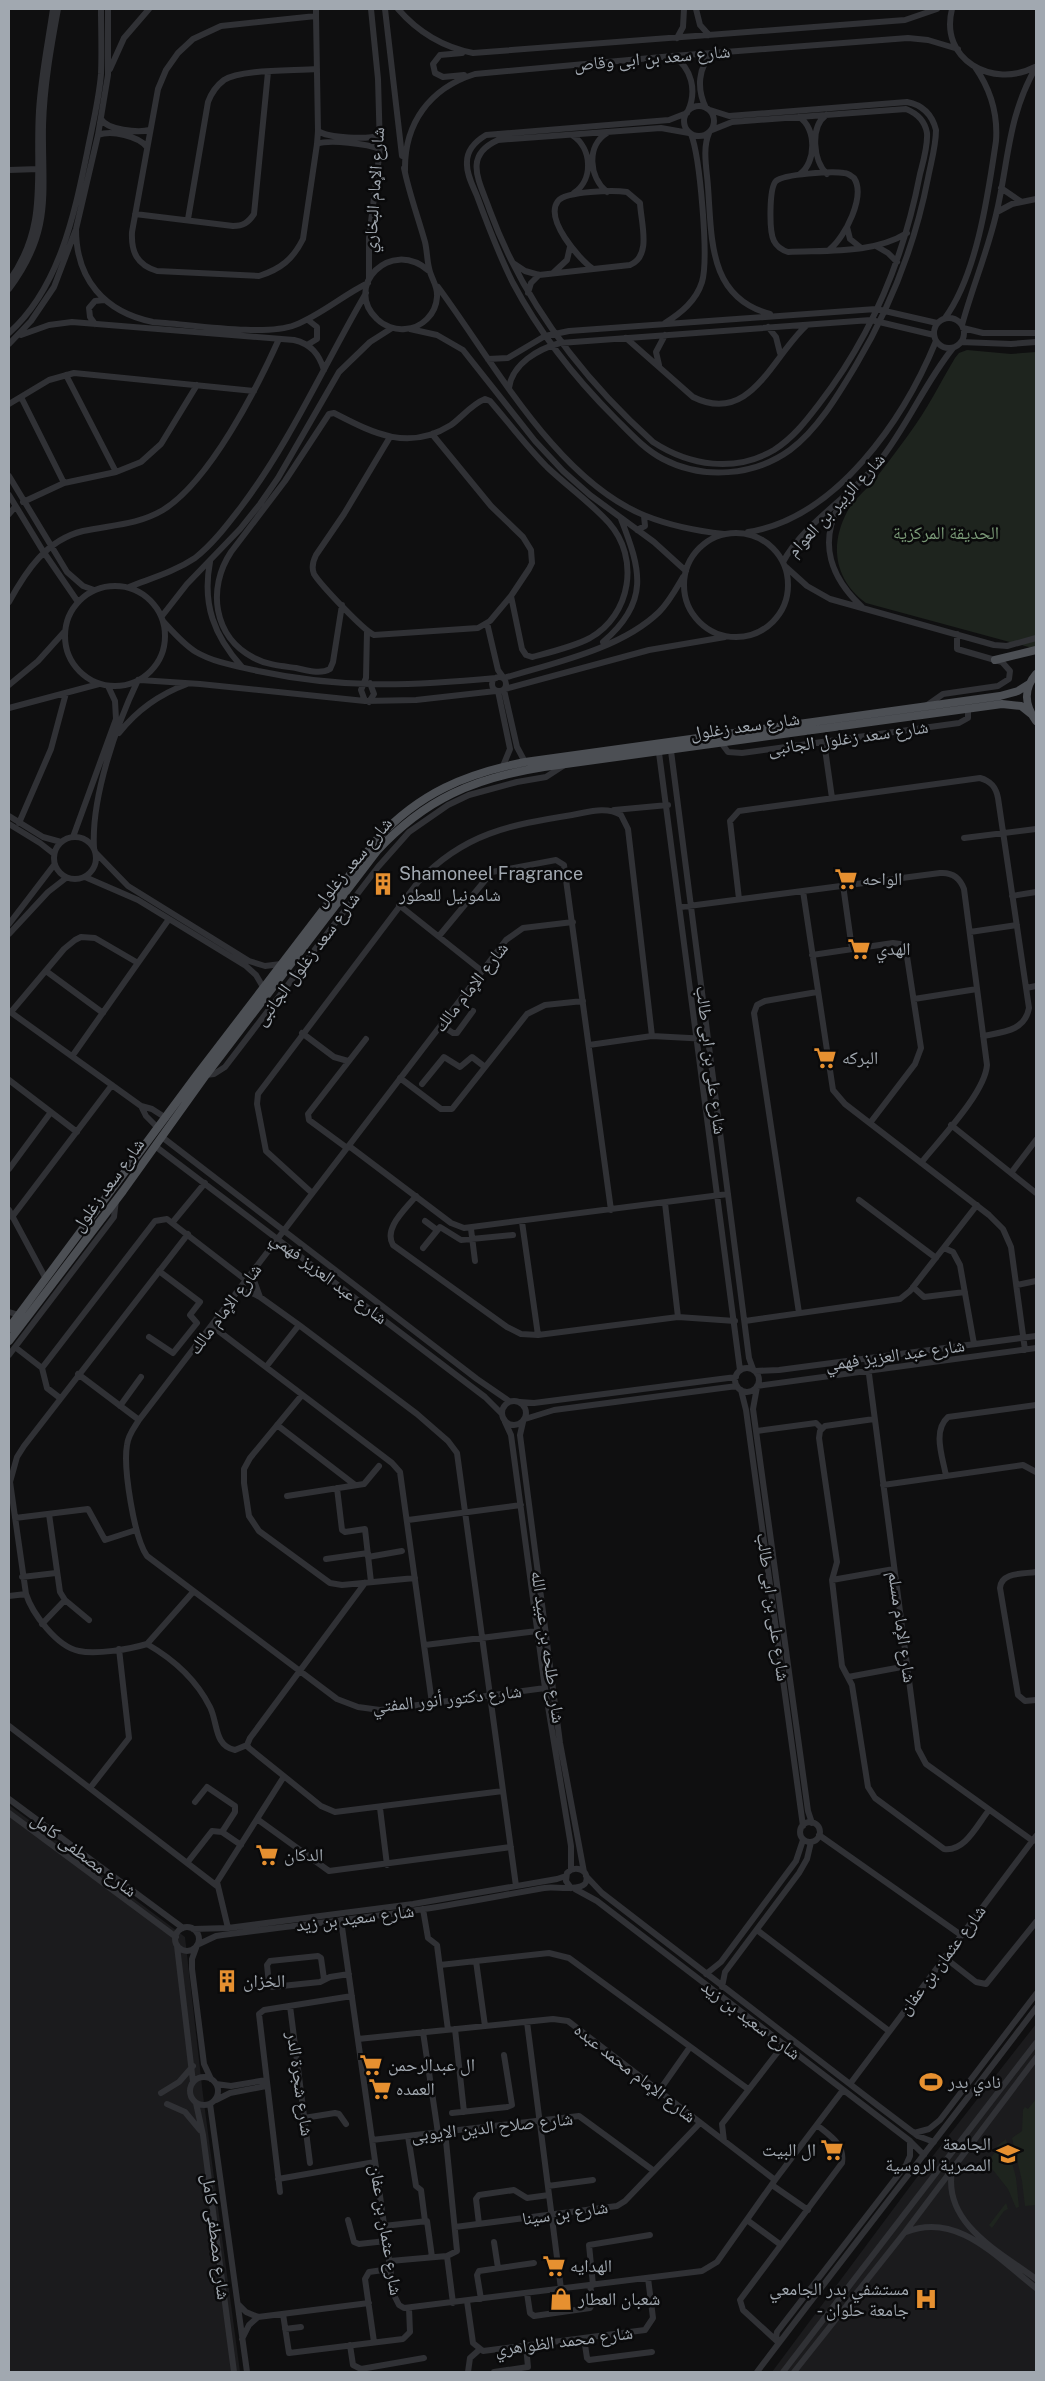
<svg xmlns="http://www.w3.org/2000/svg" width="1045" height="2381" viewBox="0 0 1045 2381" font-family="'Public Sans','Noto Naskh Arabic',sans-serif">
  <rect width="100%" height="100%" fill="#0f0f10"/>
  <path fill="#1b1b1d" d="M9,1805L185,1937L203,2095L240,2372H9Z
    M1036,2024V2372H772L932,2157Z"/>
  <path fill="#1e241e" d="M967,350L1011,354L1036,352V649L866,603C835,580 829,546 847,512C852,501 864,492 872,483C885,467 897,450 909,434C927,410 940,383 955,358L959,353Z
    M1036,2099V2205L1025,2206L1022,2181L1012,2138L1022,2131L1023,2110L1025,2107L1028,2109Z
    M1006,2139L1016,2178L1019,2207L1016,2208L1008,2189L989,2165L990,2159L998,2148L997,2146Z
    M1006,2203L1008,2209L1004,2211L992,2228L989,2225Z"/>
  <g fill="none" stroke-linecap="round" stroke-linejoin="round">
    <path stroke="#303135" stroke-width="6" d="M316,9V16L318,131L317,144L303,239C293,259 281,269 259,276L157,271C137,265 131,252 132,232L158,89L166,70L178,53L193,39L221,26L316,16
      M385,9L402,156
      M398,9C418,32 442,47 473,53L905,20L937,9
      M696,9L700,25L709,35
      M952,9C939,60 993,89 1035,67
      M677,38L683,27L684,9
      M462,53L440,55L433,64L435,73L443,77L464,75
      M673,56C692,68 697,91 688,111
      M110,69L124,38L149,9
      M684 121a15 15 0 1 1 30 0a15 15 0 1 1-30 0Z
      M706,108C697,90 697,66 714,53
      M687,113L669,120L486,135C476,141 467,149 467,162C466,174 473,186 477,196C488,226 499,255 513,283C540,334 575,378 615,418C630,433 644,449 663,459C703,480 754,476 790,450C818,429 838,395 856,365C891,306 915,245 928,178C931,162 936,146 936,130C932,114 923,105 907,102L729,116L710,110
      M826,115C810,127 813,161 827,174
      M799,117C817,128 816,163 800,174
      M101,119C107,130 138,133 150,130
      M318,131C328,138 368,140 380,135
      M607,133C586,146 589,177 607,192
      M689,133L661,128L498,140C462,156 480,182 490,211C524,303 581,377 653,442C690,466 735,473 774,450C793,438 806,421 819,404C871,337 904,257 920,174C923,162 928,146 927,133C925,121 916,113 906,109L732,122L712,130
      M709,133C702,149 707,170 708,187C712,239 708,297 770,314
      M98,135C112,130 138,136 147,147
      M572,135C592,148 594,179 574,193
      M317,144C329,139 368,144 380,149
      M404,168C409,193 418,217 425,242C427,250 427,260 429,268C431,279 438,285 437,297C436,314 422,328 405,329C395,330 384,326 377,319C343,287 390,237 429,271
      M9,170L39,169
      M405,171C404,123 430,88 475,74L673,56L908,38L928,40L958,49
      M1001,188L1020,201
      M997,212L1012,204L1036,199
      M135,214L233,226C243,226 248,223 254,214L268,72
      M188,219L208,102C211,94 216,86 224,80C241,69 294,71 317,69
      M847,227L850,239L860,247
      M76,229C76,279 104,312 153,322C188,324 265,337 295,325C321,315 343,295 368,283
      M876,246L888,253L897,262
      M830,249C845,237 866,196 854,178C851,176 848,173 844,173C832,171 784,174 776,181C769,188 769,232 774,241C777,247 782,250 788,252C827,250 873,254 907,233
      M513,263L525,271L539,275L630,265C652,256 641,223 640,203L627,192C614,190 566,191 558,201C544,219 579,259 593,269
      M553,273L567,260L570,247
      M369,279V238L380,149L378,79L371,9
      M9,281C49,226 35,174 39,111C41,77 48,43 53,9
      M438,287C493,361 557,481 646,516C671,526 697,531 724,534
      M9,289C53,230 42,194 43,126C44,86 51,47 58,9
      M528,293L531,283L539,275
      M934 333a15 15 0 1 1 30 0a15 15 0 1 1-30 0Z
      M945,318C977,274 988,195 996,141C998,114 991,90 975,67
      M665,323C681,313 696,301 702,282C709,259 700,157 691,134
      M95,324L90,317L89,308L95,301L104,300
      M962,325C972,288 987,253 996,215C1009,161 1007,118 1036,67
      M768,327L776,337L780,353
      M963,328L983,333H1036
      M410,329L437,335L463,350L535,441L563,471L590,495L654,542L686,571
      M9,333C59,288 74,216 87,153C92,127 99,100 101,74C102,52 101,30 101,9
      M21,335L49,325L72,322L294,340C311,344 319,354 324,370
      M626,338L693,397C751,426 772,356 807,325
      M961,342L1011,344L1036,342
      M9,344L31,321L54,287L76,229L98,135L108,75V9
      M307,345L317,339V327L308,320
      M488,359L508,358L545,336L569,331L876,309L937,323
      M659,365L656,352L665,335
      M66,375L116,472
      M509,388C512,364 538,349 560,343L871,320L934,335
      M21,397L64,483
      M9,404L49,380L74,373L254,391
      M390,437L344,514L316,555C313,561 311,567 314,574C320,584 363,630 374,635L478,628L490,621L511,596L529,569L532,563L531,550L523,537L491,506L432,434
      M9,476L67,572L83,586L94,590
      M9,495L43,551L78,602
      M23,502L64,483L116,472L141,462L161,444L197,385
      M840,504C818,543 831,578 862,607
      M9,514L15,507
      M637,530L645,526L644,516
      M748,532C837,518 904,419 936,341
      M684 585a52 52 0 1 1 104 0a52 52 0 1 1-104 0Z
      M210,562C202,604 214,636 242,667
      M783,562C804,523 849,498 878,463C907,427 924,384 953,348
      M786,567L807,586L830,599L994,645L1007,646L1036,638
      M65 636a50 50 0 1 1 100 0a50 50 0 1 1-100 0Z
      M129,587C152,578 174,572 195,558C213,544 227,525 241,507C291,441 324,365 366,293
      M9,602C26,571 46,540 83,531C111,525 138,525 163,510C210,481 257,388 279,339
      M342,605L333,662L330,669C320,675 306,670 296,668C282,666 267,665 254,658C213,637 207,588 231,552L285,481L329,414L334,413C373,433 408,452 451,425C462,417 472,404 485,399L490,401C509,423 527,447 547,467C567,486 591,503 609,523C640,558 631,615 590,638C573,647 551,652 532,657L526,655L522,649L511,596
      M162,616L187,584L240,529L260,504L278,478L339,372L370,342L392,328
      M163,621C173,632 183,644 196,652C215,663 237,666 258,671C342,689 411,686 496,678
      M487,623L498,670L503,677
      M603,642C650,602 641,570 621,519
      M492 684a7 7 0 1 1 14 0a7 7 0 1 1-14 0Z
      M504,678C553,663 621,649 659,612C669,602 676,589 683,577
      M140,680L200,684L365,701L416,700L496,691
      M9,685L38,661L65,631
      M505,689L649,650L725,637
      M504,690L517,747L525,762
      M498,691L510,749L503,766
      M365,701L361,690L366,678L367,631
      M369,702L374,694L370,683
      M926,706L943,694L998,686L1009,679L1010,671L1002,662L957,649V634
      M9,708L99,684
      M119,733C137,710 160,694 187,684
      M824,742L832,798
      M722,744L728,752L742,753L959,723L968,718V710
      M671,751L749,1358L753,1369
      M659,753L740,1370
      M614,810L668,805
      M9,816L43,837L61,842
      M19,823L51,749L66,693
      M9,824L40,843L54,854
      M54 858a21 21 0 1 1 42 0a21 21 0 1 1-42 0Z
      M73,837L116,719L115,701L108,686
      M964,838L1036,829
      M94,848C91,798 116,726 138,680
      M96,853L128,886L249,961L265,966L281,964
      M85,877L138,900L246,966L256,975L263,987
      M843,885L852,949
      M803,891L833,1090L845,1104L989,1215L1003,1229L1011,1247L1025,1350
      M1012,896L1036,892
      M739,899L730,821L739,811L980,778C991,781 996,787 998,798L1029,1008C1025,1031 1003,1032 983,1036
      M399,905L482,971
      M681,907L940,873C952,872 960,878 964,889L987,1065C985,1093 940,1139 921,1163
      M9,924L54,865
      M970,932L1017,925
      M9,934L48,892L66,878
      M439,936L492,872L556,860L564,865L611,1210
      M812,955L893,943L900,944L906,950L921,1048L915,1064L870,1123
      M46,971L103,1013
      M1026,988L1036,986
      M914,999L977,989
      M9,1011L141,1106L152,1109L166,1118
      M11,1012L64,949L75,940L81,937L95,938L138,963
      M441,1025L453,1033H457L473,1011
      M302,1033L334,1057L348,1061
      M589,1045L652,1036L708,1039
      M73,1055L169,919
      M206,1075L214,1074L225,1067L378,867L409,832L448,805L469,795L517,782L546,777L566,764
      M400,1078L441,1109H452L527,1014L545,1005L583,1001
      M9,1080L77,1132
      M422,1084L444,1057L460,1067L472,1057L485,1067
      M141,1106L146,1116L158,1128
      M951,1125L1036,1193
      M162,1137L477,1379L509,1401
      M155,1146L485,1397L501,1413
      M349,1146L451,1223L464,1228L728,1194
      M347,1148L309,1120L308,1114L366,1039
      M9,1169L51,1112
      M1011,1173L1036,1140
      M312,1193L266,1151L257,1104L258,1094L418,882C464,833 510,825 572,815C589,812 606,806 621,815L628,829L652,1036
      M416,1196C406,1209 383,1228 393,1245L507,1327L521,1334L538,1335L678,1317L735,1321
      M859,1200L936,1258
      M665,1203L678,1317
      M9,1210L46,1279
      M12,1217L112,1085
      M425,1221L437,1230
      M522,1222L538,1335
      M172,1223L205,1183
      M471,1229L475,1261
      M188,1234L24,1446L17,1457L10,1482L26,1594C32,1613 57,1647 79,1651C96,1655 130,1649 147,1644L193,1592
      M423,1248L440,1227L461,1240L513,1235
      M944,1248L953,1252L960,1265L974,1344
      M252,1275L260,1297
      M1017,1285L1036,1281
      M913,1287L924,1297L965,1292
      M239,1292H250L260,1297L299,1325L417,1414L448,1441L457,1453L516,1886
      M9,1312L19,1315
      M799,1313L754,1013L757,1005L765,1001L817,992
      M745,1321L900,1299L910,1291L977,1205
      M212,1326L392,1463L400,1472L432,1703
      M149,1337L173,1353L197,1323L190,1315L200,1302L159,1271
      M15,1347L42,1368
      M9,1355L114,1217L116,1200
      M867,1359L918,1749L926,1764L933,1769L1033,1841
      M266,1367L299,1325
      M735 1380a12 12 0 1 1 24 0a12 12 0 1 1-24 0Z
      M755,1371L779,1370L1036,1336
      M78,1374L139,1420
      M757,1386L1036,1348
      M757,1387L753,1409L808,1811L812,1823
      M741,1390L746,1410L803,1826
      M302,1395L250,1458L244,1469V1483L249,1516L259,1531L330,1583L342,1585L415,1578
      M60,1398L47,1388L42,1368L155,1221L167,1219L172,1223L247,1281
      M502 1413a12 12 0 1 1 24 0a12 12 0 1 1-24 0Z
      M520,1402L534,1403L736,1377
      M120,1406L141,1377
      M525,1419L554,1410L737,1386
      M874,1419L825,1426L820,1431L819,1438L837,1562L832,1580L842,1666L852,1685L868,1787L875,1798L944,1849C965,1852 977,1825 989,1810
      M505,1422L511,1435L545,1688L571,1846V1869
      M523,1422L520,1435L560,1743L584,1872
      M277,1425L355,1485
      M757,1431L816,1423L822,1429
      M946,1476C943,1458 932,1431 948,1417L1036,1405
      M883,1485L1023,1465L1036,1472
      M337,1488L342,1530L345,1532L365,1529L371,1582
      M287,1496L364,1484L379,1466
      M49,1514L60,1592L65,1600L89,1620
      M15,1518L88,1509L105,1540L136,1530
      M408,1520L521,1505
      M368,1557L402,1551
      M326,1559L368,1553
      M1036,1572C1023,1574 1001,1572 1000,1588L1018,1695L1025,1701L1036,1700
      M22,1577L56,1573
      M832,1580L894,1569
      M365,1583L250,1738L247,1745L249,1748L321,1806L335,1812L503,1791
      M9,1596L26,1594
      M42,1624L65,1600
      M147,1644C173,1659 196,1679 210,1707C218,1723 214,1746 235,1750L247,1745
      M425,1645L537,1631
      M848,1677L907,1666
      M545,1688L380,1710L358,1707L337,1699L147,1556C134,1538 123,1467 127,1445C128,1435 134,1428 139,1420L506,940L523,928L573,922
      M9,1726L217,1886
      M90,1788L129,1738L119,1649
      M9,1799L183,1928
      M195,1802L207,1787L235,1806V1812L222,1832
      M380,1808L387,1865
      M9,1813L176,1937
      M257,1819L329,1871L511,1847
      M800 1832a10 10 0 1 1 20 0a10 10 0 1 1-20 0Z
      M819,1835L961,1935
      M187,1863L212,1831L222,1832L241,1845
      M586,1876L602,1893L881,2108L918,2136L934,2142
      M575,1889L597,1901L910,2141L924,2155
      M423,1909L428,1938L437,1945L448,2030
      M341,1920L394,2295L399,2305L404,2308L702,2271L717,2262L775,2180L843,2090
      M175 1939a12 12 0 1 1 24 0a12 12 0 1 1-24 0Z
      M228,1928L217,1882L283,1778
      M193,1929L228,1928L413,1904L557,1879L566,1876
      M757,1930L889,2031
      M199,1944L216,1936C285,1926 355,1920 424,1909C464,1903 504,1895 544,1888C554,1886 582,1892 586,1882C590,1869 574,1865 567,1873L566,1881L571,1888
      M177,1946L193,2082
      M196,1948L192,1959V1969L204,2064L211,2079
      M944,1957L976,1982L986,1984L1036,1922
      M476,1961L485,2026
      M440,1965L549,1953L569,1958L748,2089
      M706,1974L721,1962L796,1861L803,1840
      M324,1979L321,1958L318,1956L270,1961L267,1965L269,1984L272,1987L320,1982L330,1977L349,1974
      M722,1987L725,1972L799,1873L807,1859L811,1842
      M290,2006L310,2163
      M527,2022L561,2289
      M455,2029L464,2112
      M423,2032L438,2133
      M358,2039L553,2019L568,2021L775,2180
      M190 2091a14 14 0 1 1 28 0a14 14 0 1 1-28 0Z
      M216,2084L231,2086L266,2080
      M850,2084L1036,1836
      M659,2091L690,2047
      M161,2093L179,2082L193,2066
      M216,2100L230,2093L266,2086
      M196,2103L203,2135L234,2372
      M167,2104L185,2112L200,2130
      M210,2104L247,2372
      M452,2113L507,2107L512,2105L504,2055
      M304,2118L335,2113L339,2114L346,2124
      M914,2133L929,2129L940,2120L1036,1994
      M408,2136L416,2186L421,2190L425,2221
      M372,2140L579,2116L654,2171
      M724,2141L722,2124L784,2044
      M952,2171C943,2224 1000,2252 1036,2279
      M278,2179L375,2162
      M772,2185L808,2210
      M548,2186L593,2180
      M280,2192L259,2014L264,2010L352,1996
      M348,2220L354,2242L359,2244L386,2241
      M747,2220L781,2245
      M479,2224L476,2199L479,2195L514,2190L527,2198L549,2195
      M384,2226L427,2221L432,2257
      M455,2227L617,2206L625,2201L700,2123
      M906,2232C958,2211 998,2259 1036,2288
      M494,2242L498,2268
      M447,2256L453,2303
      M390,2261L447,2256L457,2251L445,2131
      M593,2285L589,2245L650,2235
      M527,2293L530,2313L534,2316L590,2308L593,2303L590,2285
      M481,2299L477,2275L479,2271L534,2263
      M467,2301L473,2343L483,2351L645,2330L653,2318L648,2278
      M238,2304L246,2312L258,2317L369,2303
      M283,2314L289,2353L403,2339L410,2332L409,2308
      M285,2329L301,2327
      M584,2338L587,2358L589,2360L652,2352
      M242,2339L249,2325L258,2317
      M779,2341L776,2337L777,2332L906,2165L910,2156V2141
      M374,2342L365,2279L369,2272L390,2269
      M779,2343L743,2310L740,2300L842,2163C845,2144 830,2136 817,2125
      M350,2345L353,2365L361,2369L424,2358
      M468,2372L470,2358L479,2350
      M494,2372L528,2367L526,2346
      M757,2372C849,2250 944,2130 1036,2008
      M783,2372L1036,2043
      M794,2372L905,2232L1036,2058"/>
    <path stroke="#4c4f54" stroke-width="8" d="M995,660L1036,650
      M1036,674C1023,689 1025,706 1036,721
      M9,1328L196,1076L378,838C420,793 465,774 525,762L1000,696L1018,691L1029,684
      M9,1341L123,1191L206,1075L377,851C425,799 474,778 544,767L1002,704L1021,706L1031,714"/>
  </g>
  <defs>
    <symbol id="supermarket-bare" viewBox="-9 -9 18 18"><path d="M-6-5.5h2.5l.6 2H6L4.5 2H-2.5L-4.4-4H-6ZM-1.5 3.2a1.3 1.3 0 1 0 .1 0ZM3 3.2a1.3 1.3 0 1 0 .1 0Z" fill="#e69030" stroke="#0a0a0b" stroke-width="2.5" paint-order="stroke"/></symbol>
    <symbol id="building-bare" viewBox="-9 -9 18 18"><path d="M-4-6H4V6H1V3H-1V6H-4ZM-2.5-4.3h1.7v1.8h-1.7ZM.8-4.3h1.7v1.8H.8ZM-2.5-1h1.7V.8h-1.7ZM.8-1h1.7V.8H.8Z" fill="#e69030" stroke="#0a0a0b" stroke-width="2.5" paint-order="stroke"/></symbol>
    <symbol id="stadium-bare" viewBox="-9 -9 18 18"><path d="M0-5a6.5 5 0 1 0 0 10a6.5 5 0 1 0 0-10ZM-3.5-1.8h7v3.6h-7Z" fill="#e69030" stroke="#0a0a0b" stroke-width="2.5" paint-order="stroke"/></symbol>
    <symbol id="university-bare" viewBox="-9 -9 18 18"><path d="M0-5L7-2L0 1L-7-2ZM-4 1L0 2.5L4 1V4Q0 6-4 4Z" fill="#e69030" stroke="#0a0a0b" stroke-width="2.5" paint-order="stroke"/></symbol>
    <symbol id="shop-bare" viewBox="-9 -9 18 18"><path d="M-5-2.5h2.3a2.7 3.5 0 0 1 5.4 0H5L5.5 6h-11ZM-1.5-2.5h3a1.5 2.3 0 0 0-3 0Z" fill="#e69030" stroke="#0a0a0b" stroke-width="2.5" paint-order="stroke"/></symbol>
    <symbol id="hospital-bare" viewBox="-9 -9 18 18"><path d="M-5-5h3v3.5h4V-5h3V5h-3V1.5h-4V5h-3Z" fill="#e69030" stroke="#0a0a0b" stroke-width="2.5" paint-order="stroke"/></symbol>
  </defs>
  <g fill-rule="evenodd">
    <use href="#supermarket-bare" x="830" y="863" width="32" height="32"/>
    <use href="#building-bare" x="367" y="868" width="32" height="32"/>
    <use href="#supermarket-bare" x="843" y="933" width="32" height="32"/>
    <use href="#supermarket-bare" x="809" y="1042" width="32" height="32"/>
    <use href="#supermarket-bare" x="251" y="1839" width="32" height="32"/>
    <use href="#building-bare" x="211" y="1965" width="32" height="32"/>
    <use href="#supermarket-bare" x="355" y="2049" width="32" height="32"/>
    <use href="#stadium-bare" x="915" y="2066" width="32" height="32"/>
    <use href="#supermarket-bare" x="364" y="2073" width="32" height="32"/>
    <use href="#supermarket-bare" x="816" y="2134" width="32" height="32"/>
    <use href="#university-bare" x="992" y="2138" width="32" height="32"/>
    <use href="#supermarket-bare" x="538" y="2250" width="32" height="32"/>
    <use href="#shop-bare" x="545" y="2283" width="32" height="32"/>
    <use href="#hospital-bare" x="910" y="2283" width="32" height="32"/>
  </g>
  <g text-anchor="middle" stroke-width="5" stroke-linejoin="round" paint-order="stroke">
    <g font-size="18" fill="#a1a8b0" stroke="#0a0a0b">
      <text transform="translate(652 58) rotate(-5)" y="6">شارع سعد بن ابى وقاص</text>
      <text transform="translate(374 190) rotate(-86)" y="6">شارع الإمام البخاري</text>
      <text transform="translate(836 505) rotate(-47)" y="6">شارع الزبير بن العوام</text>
      <text transform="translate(745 726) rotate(-8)" y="6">شارع سعد زغلول</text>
      <text transform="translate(848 738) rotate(-8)" y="6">شارع سعد زغلول الجانبى</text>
      <text transform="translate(353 862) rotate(-50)" y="6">شارع سعد زغلول</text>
      <text transform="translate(307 959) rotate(-53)" y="6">شارع سعد زغلول الجانبى</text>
      <text transform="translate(471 987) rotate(-52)" y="6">شارع الإمام مالك</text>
      <text transform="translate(711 1060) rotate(83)" y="6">شارع على بن ابى طالب</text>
      <text transform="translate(108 1185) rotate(-54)" y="6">شارع سعد زغلول</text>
      <text transform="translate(329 1278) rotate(37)" y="6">شارع عبد العزيز فهمي</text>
      <text transform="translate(225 1309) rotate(-53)" y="6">شارع الإمام مالك</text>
      <text transform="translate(895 1355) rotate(-8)" y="6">شارع عبد العزيز فهمي</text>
      <text transform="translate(773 1607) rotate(82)" y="6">شارع على بن ابى طالب</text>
      <text transform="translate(902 1627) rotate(82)" y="6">شارع الإمام مسلم</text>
      <text transform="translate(548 1647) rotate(82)" y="6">شارع طلحه بن عبيد الله</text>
      <text transform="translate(447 1699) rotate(-6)" y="6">شارع دكتور أنور المفتي</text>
      <text transform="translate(84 1855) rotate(37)" y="6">شارع مصطفى كامل</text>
      <text transform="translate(355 1918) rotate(-7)" y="6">شارع سعيد بن زيد</text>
      <text transform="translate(942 1960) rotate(-53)" y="6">شارع عثمان بن عفان</text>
      <text transform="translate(751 2020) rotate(37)" y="6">شارع سعيد بن زيد</text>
      <text transform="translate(635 2073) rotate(38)" y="6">شارع الإمام محمد عبده</text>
      <text transform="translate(300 2084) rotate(82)" y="6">شارع شجرة الدر</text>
      <text transform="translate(492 2127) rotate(-6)" y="6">شارع صلاح الدين الايوبى</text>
      <text transform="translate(565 2213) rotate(-8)" y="6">شارع بن سينا</text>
      <text transform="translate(386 2230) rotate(81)" y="6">شارع عثمان بن عفان</text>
      <text transform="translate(216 2237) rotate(83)" y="6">شارع مصطفى كامل</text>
      <text transform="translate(564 2341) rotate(-7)" y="6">شارع محمد الظواهري</text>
    </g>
    <g font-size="18" fill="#7b9b78" stroke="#0a0a0b">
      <text x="946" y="539">الحديقة المركزية</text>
    </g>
    <g font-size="18" fill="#a1a8b0" stroke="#0a0a0b" text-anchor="start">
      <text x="399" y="880">Shamoneel Fragrance<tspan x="399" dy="21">شامونيل للعطور</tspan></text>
      <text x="862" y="885">الواحه</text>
      <text x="876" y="955">الهدي</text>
      <text x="842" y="1064">البركه</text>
      <text x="284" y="1861">الدكان</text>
      <text x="243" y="1987">الخزان</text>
      <text x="388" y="2071">ال عبدالرحمن</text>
      <text x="948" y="2088">نادي بدر</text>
      <text x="396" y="2095">العمده</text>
      <text x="991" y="2150" text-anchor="end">الجامعة<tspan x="991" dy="21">المصرية الروسية</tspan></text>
      <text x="816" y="2156" text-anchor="end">ال البيت</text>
      <text x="570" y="2272">الهدايه</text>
      <text x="909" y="2295" text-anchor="end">مستشفي بدر الجامعي<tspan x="909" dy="21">- جامعة حلوان</tspan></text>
      <text x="578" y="2305">شعبان العطار</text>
    </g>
  </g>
  <rect width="1045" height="2381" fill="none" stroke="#a1a8b0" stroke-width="20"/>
</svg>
